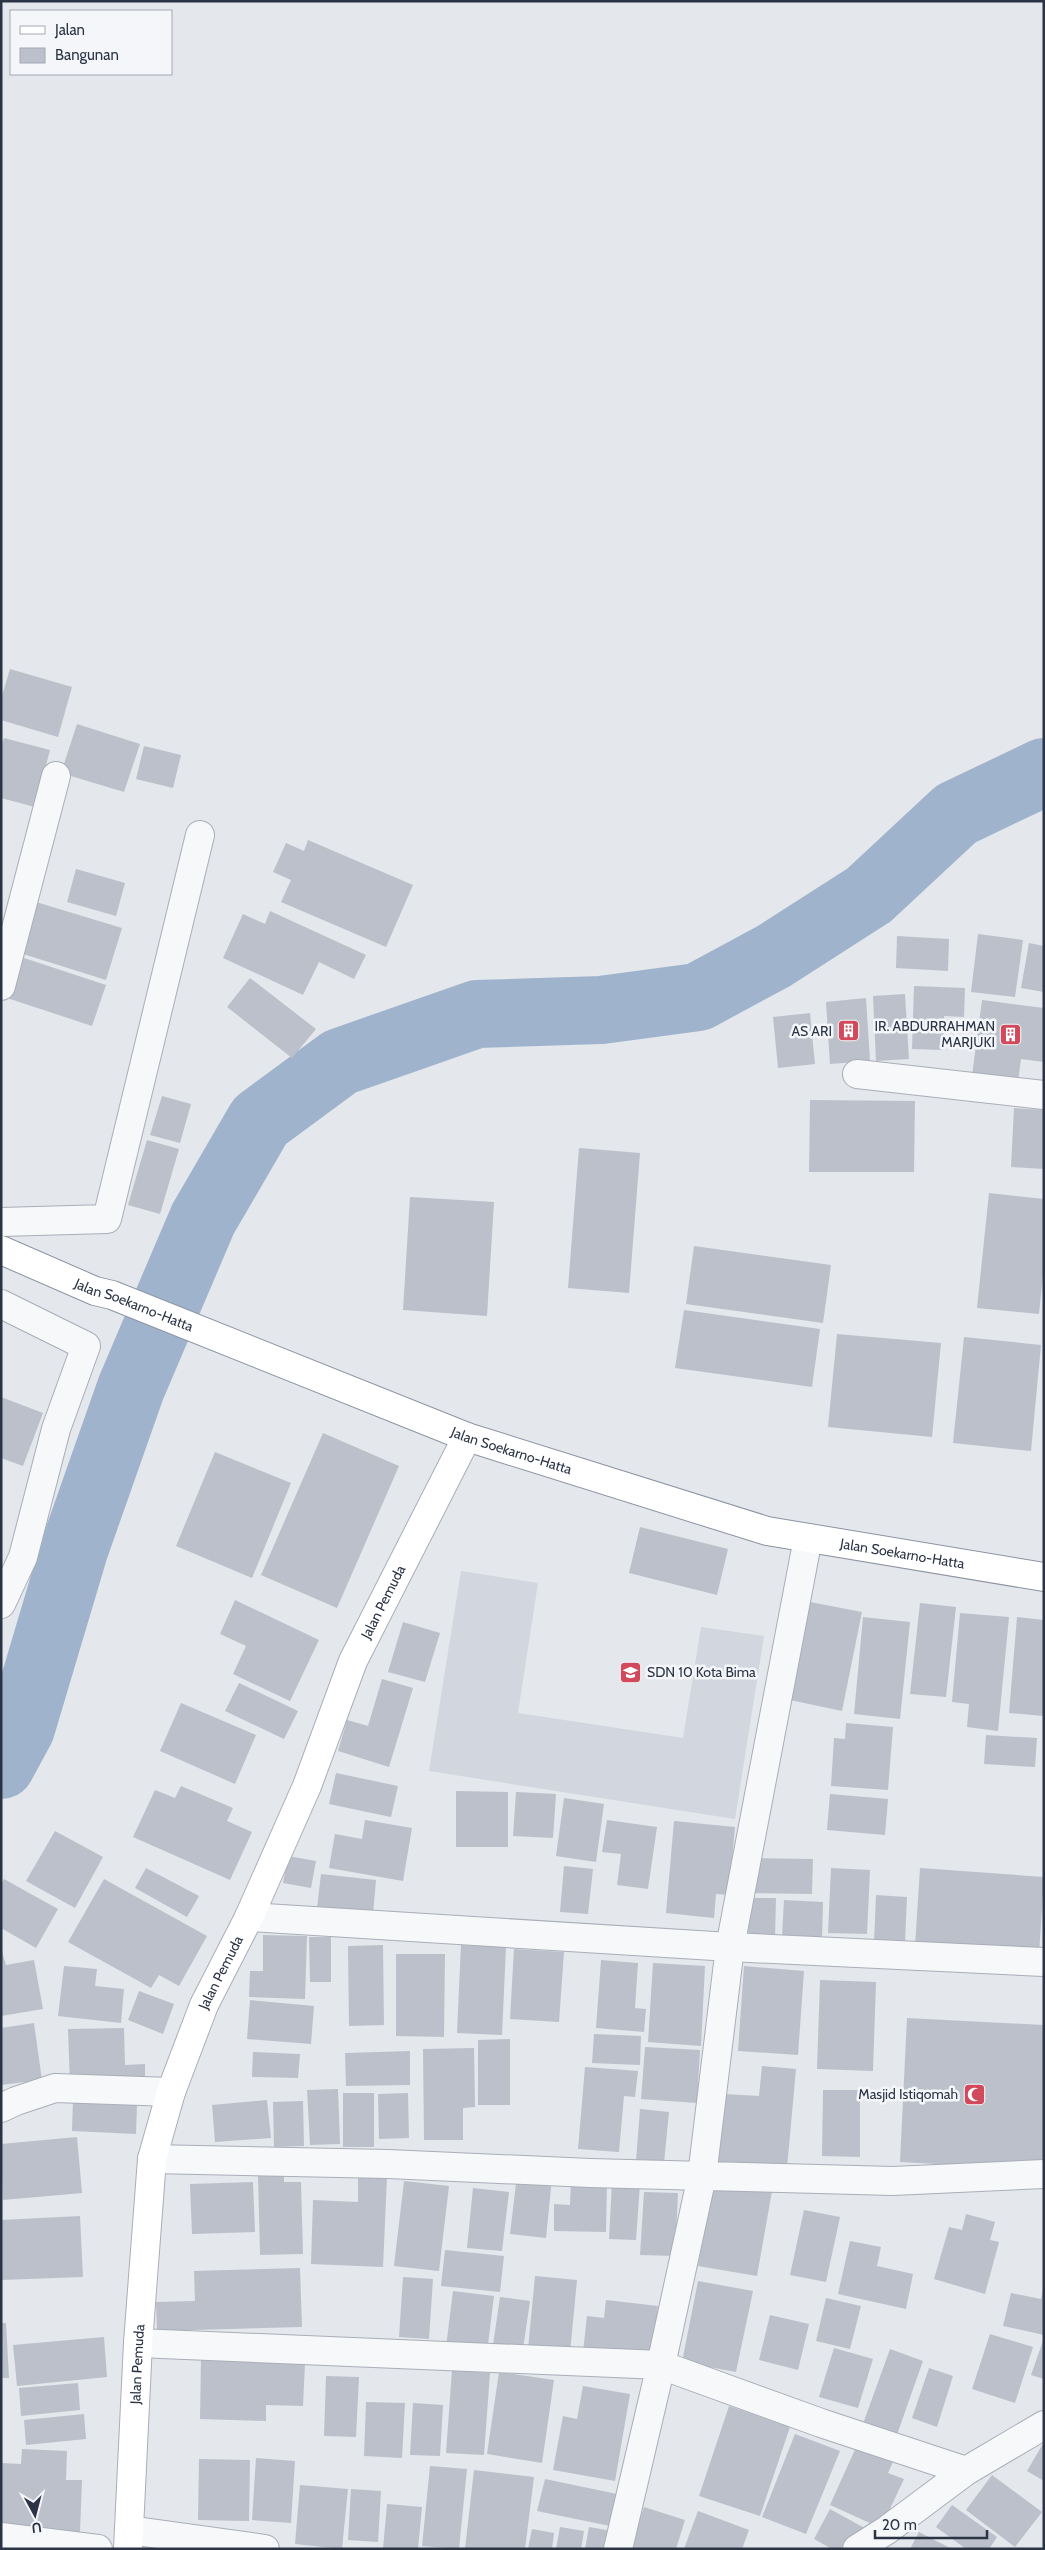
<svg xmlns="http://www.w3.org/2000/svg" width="1045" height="2550" viewBox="0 0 1045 2550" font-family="Cabin,sans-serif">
  <rect width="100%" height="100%" fill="#e4e7ec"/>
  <path fill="#d2d6de" d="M461,1571L538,1583L518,1713L683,1738L701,1627L764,1636L735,1819L429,1771Z"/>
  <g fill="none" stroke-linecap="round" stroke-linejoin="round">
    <path stroke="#9fb4cc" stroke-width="68" d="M1,1765L21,1728L74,1550L131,1388L203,1219L260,1121L340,1062L477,1014L601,1010L698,997L774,956L869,895L956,814L1044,772"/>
  </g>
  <path fill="#bbc0ca" d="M10,669L72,687L58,737L1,720V699Z
    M77,724L140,744L124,792L61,773Z
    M4,738L50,750L35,807L1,798V747Z
    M144,746L181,755L173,788L136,779Z
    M308,840L413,885L386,947L281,902L291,880L273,872L286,843L304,851Z
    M76,869L125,883L116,916L67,902Z
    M36,902L122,928L106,980L20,953Z
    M270,911L366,955L354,979L319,962L303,995L223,958L243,914L265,924Z
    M978,934L1023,940L1015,997L971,992Z
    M897,936L949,939L948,971L896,968Z
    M1029,943L1044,946V992L1021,988Z
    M18,956L106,985L92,1026L4,997Z
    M250,978L316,1029L292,1058L227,1007Z
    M914,986L965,988L964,1017L944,1016L943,1050L912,1049Z
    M905,994L909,1059L876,1061L873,996Z
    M866,998L870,1061L830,1064L826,1002Z
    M982,1000L1044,1008V1062L1021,1059L1018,1082L972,1076Z
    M810,1013L815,1064L778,1068L773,1017Z
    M162,1096L191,1104L180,1143L150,1135Z
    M810,1100L915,1101L914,1172H809Z
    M1014,1108L1044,1110V1169L1011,1167Z
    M147,1140L179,1149L160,1214L128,1205Z
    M579,1148L640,1153L629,1293L568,1288Z
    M989,1193L1044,1199V1265L1039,1314L977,1308Z
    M410,1197L494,1202L487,1316L403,1310Z
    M694,1246L831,1265L823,1323L686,1304Z
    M684,1310L820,1329L812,1387L675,1368Z
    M837,1334L941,1343L932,1437L828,1427Z
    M964,1337L1041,1345L1031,1451L953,1443Z
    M1,1397L43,1413L23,1466L1,1458Z
    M323,1433L399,1466L337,1608L261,1575Z
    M215,1452L291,1483L252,1578L176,1546Z
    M640,1527L728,1549L717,1595L629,1573Z
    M235,1600L319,1640L290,1701L233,1674L246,1646L220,1634Z
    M810,1602L862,1612L842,1711L790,1700Z
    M920,1603L956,1607L946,1697L910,1694Z
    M960,1613L1009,1617L998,1731L967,1727L969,1704L952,1702Z
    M863,1617L910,1622L900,1719L854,1714Z
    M1017,1617L1044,1620V1716L1009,1713Z
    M403,1622L440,1633L425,1682L388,1672Z
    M382,1679L413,1688L389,1767L338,1751L347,1720L368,1726Z
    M239,1683L298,1711L284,1739L225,1711Z
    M181,1703L256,1735L235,1784L160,1751Z
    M846,1723L893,1727L888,1790L831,1786L834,1738L845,1739Z
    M986,1735L1037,1738L1035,1767L984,1764Z
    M336,1773L398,1786L391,1817L329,1804Z
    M181,1786L233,1808L227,1821L252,1832L230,1880L133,1837L155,1790L175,1798Z
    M456,1791L508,1792V1847H456Z
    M516,1792L556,1794L553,1838L513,1836Z
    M830,1794L888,1799L885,1835L827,1830Z
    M564,1798L604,1804L596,1862L556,1856Z
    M365,1820L412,1828L403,1881L329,1868L335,1834L362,1839Z
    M607,1820L657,1827L648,1889L617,1885L621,1854L602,1852Z
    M674,1821L735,1827L729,1895L716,1894L714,1918L666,1913Z
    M55,1831L103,1857L75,1908L26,1881Z
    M288,1856L316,1861L311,1888L283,1883Z
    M754,1858L813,1859L812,1894L753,1893Z
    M564,1866L593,1869L588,1914L560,1912Z
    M146,1868L199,1896L187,1917L135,1888Z
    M831,1868L870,1870L867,1934L828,1933Z
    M920,1868L1044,1877L1039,1955L915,1946Z
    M321,1874L376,1880L373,1914L317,1908Z
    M4,1879L58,1909L36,1948L1,1928V1885Z
    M104,1879L207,1936L179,1986L159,1975L151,1988L68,1942Z
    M876,1895L907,1897L905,1943L874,1942Z
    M749,1898H776L775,1939H748Z
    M784,1900L823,1902L822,1938L782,1937Z
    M263,1935L307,1936L305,1999L249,1997L250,1971H263Z
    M309,1937H331V1982H310Z
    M383,1945L384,2025L349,2026L348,1946Z
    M461,1945L506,1947L502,2035L457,2033Z
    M1,1948L6,1965L34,1960L43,2009L1,2016Z
    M514,1949L564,1952L559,2022L510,2019Z
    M396,1954H445L444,2037L396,2036Z
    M601,1960L638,1963L635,2008L646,2009L644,2032L596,2028Z
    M653,1963L705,1966L701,2046L648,2042Z
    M64,1966L97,1969L95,1986L124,1989L121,2023L58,2016Z
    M744,1966L804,1971L798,2055L738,2051Z
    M820,1980L876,1982L873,2071L817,2069Z
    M139,1991L174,2004L163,2034L128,2020Z
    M250,2000L314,2006L311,2044L247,2039Z
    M907,2018L1044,2025V2170L900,2162Z
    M34,2023L42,2080L1,2085V2028Z
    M124,2028L125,2065L145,2064V2084L70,2085L68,2029Z
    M594,2034L641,2036L640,2065L592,2063Z
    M510,2039V2105H478V2040Z
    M645,2047L700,2050L697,2103L641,2099Z
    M474,2048L475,2107L463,2108V2140H424L423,2049Z
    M410,2051V2085L346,2086L345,2053Z
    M253,2052L300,2054L298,2078L252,2077Z
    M762,2066L796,2069L787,2168L718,2162L724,2094L759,2096Z
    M585,2067L638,2071L635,2097L624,2096L619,2152L578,2149Z
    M338,2089L340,2144L310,2145L307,2090Z
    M823,2090H860V2157L822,2156Z
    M343,2093H374V2147H343Z
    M408,2093L409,2138L379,2139L378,2094Z
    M73,2100L137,2104L136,2134L72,2131Z
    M267,2100L271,2138L215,2142L212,2105Z
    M303,2101L304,2146L274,2147L273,2102Z
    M640,2109L669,2112L664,2163L636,2161Z
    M77,2137L82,2193L3,2200L1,2144Z
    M258,2175H284V2182H301L303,2254L260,2255Z
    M517,2175L552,2178L546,2238L510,2234Z
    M358,2176L387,2177L383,2267L311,2264L313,2200L358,2202Z
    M571,2180L607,2181L606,2232L554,2231V2204L570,2205Z
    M404,2181L449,2186L439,2271L394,2266Z
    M253,2182L255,2232L192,2234L190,2184Z
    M612,2182L640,2184L636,2240L609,2239Z
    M713,2182L772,2191L757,2276L698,2266Z
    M473,2188L509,2192L502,2251L467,2248Z
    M644,2192L678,2193L675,2256L640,2255Z
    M804,2210L840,2217L826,2282L790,2275Z
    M966,2214L995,2222L990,2240L999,2242L985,2294L934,2279L949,2227L962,2230Z
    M80,2216L83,2277L1,2280V2220Z
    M850,2241L881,2247L877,2266L913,2274L906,2309L838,2294Z
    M445,2250L504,2256L500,2292L441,2286Z
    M300,2268L302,2327L157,2331L156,2302L195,2301L194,2271Z
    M535,2276L577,2280L570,2353L528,2349Z
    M403,2277L433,2279L429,2339L399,2337Z
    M698,2281L753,2291L736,2372L682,2362Z
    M1043,2289L1044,2335L1003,2326L1011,2293L1041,2299Z
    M453,2291L494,2296L487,2352L446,2347Z
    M500,2297L530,2301L523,2349L493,2345Z
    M826,2298L861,2306L850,2349L816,2341Z
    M606,2300L658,2306L652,2359L583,2352L587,2316L604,2318Z
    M770,2315L809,2324L798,2370L759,2360Z
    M1,2323H6L9,2378H1Z
    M990,2334L1033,2347L1015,2403L972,2389Z
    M104,2337L107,2377L17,2386L13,2345Z
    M1044,2338V2379L1031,2375Z
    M834,2348L873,2359L858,2408L819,2397Z
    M890,2349L923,2361L894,2443L860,2432Z
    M201,2360L305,2363L303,2406L266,2405V2421L200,2419Z
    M929,2368L953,2376L937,2427L912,2418Z
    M452,2370L490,2373L484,2455L446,2453Z
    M499,2372L554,2380L542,2463L487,2454Z
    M326,2376L359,2377L356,2437L324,2436Z
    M78,2383L80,2410L21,2416L19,2388Z
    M583,2386L630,2394L615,2481L553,2470L563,2416L577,2419Z
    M366,2402L405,2403L402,2458L364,2456Z
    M413,2403L443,2405L440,2456L410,2455Z
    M729,2406L790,2427L760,2516L699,2496Z
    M84,2414L86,2439L26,2445L24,2420Z
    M795,2434L840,2451L806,2534L762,2517Z
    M1044,2442V2481L1027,2471Z
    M857,2445L893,2462L888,2473L904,2479L881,2528L830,2505Z
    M22,2449L67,2451L66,2480H82L80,2532L1,2528V2463L21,2464Z
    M256,2458L295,2461L291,2523L252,2520Z
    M199,2459L250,2460L249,2521L198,2520Z
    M430,2466L467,2469L459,2549L422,2546Z
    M474,2470L534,2477L525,2549H465Z
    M992,2475L1042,2512L1015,2547L966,2510Z
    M545,2479L617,2494L610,2526L537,2511Z
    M300,2485L348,2489L342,2549L295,2544Z
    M351,2489L381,2491L378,2542L348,2540Z
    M387,2504L422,2507L418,2549H383Z
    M952,2505L997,2537L989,2549H966L936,2527Z
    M644,2507L685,2520L676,2549H630Z
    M830,2509L870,2531L850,2549H832L814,2539Z
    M698,2511L749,2530L742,2549H684Z
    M560,2527L584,2531L581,2549H556Z
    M589,2527L612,2531L608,2549H585Z
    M532,2529L554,2533L552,2549H528Z
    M919,2532L952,2549H910Z"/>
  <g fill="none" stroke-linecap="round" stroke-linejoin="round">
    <defs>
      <path id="street" d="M1,986L56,776
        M857,1074L1044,1095
        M1,1222L107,1219L200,835
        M1,1304L86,1346L56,1429L23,1557L1,1604
        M249,1917L730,1947L1044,1962
        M1,2108L16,2101L55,2088L171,2092
        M152,2159L388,2164L590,2173L893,2181L1044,2174
        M138,2343L661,2365L821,2423L966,2471
        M129,2530L265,2549
        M1,2537L98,2549
        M618,2549L661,2365L702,2176L730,1947L808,1538
        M857,2549L887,2530L966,2471L1044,2425"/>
      <g id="secondary">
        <path id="s1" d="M128,2549L138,2343L152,2159L171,2092L204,2005L249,1917L307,1786L353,1661L467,1437"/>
      </g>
      <g id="highway">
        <path id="s2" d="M1,1250L95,1291L112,1295L467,1437L767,1531L1044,1577"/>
      </g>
    </defs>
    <use href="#street" stroke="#a9aeb7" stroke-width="30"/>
    <use href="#secondary" stroke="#a9aeb7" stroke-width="30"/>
    <use href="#highway" stroke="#8b94a3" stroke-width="30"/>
    <use href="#street" stroke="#f7f8fa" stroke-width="28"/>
    <use href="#secondary" stroke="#fff" stroke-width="28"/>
    <use href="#highway" stroke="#fff" stroke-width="28"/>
  </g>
  <defs>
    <symbol id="building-square" viewBox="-11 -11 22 22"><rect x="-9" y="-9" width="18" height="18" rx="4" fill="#d1495b" stroke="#f4f6f9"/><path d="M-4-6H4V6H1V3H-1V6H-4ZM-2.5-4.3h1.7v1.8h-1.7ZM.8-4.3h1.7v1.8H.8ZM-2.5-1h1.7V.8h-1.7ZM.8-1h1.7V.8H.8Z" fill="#fff"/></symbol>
    <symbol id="school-square" viewBox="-11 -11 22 22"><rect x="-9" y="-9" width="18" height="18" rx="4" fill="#d1495b" stroke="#f4f6f9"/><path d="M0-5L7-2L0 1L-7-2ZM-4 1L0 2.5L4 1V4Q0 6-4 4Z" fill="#fff"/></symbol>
    <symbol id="mosque-square" viewBox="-11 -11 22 22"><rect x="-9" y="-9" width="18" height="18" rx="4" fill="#d1495b" stroke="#f4f6f9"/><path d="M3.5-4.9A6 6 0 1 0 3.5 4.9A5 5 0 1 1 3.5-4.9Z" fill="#fff"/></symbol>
  </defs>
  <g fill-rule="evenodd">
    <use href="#building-square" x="836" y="1018" width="25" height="25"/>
    <use href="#building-square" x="998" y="1022" width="25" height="25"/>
    <use href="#school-square" x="618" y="1660" width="25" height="25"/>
    <use href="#mosque-square" x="962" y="2082" width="25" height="25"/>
  </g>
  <g text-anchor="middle" stroke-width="5" stroke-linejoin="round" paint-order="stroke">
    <g font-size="14" fill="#2b3445" stroke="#f4f6f9" text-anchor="end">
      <text x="995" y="1031">IR. ABDURRAHMAN<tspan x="995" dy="16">MARJUKI</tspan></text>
      <text x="832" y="1036">AS ARI</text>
      <text x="647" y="1677" text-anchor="start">SDN 10 Kota Bima</text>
      <text x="958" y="2099">Masjid Istiqomah</text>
    </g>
    <g font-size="14" fill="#2b3445" stroke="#f4f6f9">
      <text dy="5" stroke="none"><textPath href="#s2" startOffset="144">Jalan Soekarno-Hatta</textPath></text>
      <text dy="5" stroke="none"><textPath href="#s2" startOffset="549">Jalan Soekarno-Hatta</textPath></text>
      <text dy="5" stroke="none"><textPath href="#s2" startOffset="954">Jalan Soekarno-Hatta</textPath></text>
      <text dy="5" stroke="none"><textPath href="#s1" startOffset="995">Jalan Pemuda</textPath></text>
      <text dy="5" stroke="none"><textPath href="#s1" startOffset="590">Jalan Pemuda</textPath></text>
      <text dy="5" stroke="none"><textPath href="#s1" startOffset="185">Jalan Pemuda</textPath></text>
    </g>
  </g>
  <rect width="1045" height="2550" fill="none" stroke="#2b3445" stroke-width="5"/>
  <rect x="10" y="10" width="162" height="65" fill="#f4f6f9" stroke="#a4a8b1"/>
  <rect x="20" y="26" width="25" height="8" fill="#ffffff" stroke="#a4a8b1"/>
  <text x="55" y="35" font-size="15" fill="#2b3445">Jalan</text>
  <rect x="20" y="48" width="25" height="15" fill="#bbc0ca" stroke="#a4a8b1"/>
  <text x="55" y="60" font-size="15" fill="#2b3445">Bangunan</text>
  <g transform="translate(35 2515) rotate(173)" stroke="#f4f6f9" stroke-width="4" paint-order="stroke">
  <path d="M0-4L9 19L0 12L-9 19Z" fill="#2b3445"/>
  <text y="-8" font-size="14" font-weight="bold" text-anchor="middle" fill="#2b3445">U</text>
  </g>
  <path d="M875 2530v8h112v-8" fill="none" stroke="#2b3445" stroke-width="2.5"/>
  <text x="882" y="2530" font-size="15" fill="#2b3445" stroke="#f4f6f9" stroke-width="4" paint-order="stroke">20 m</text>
</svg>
